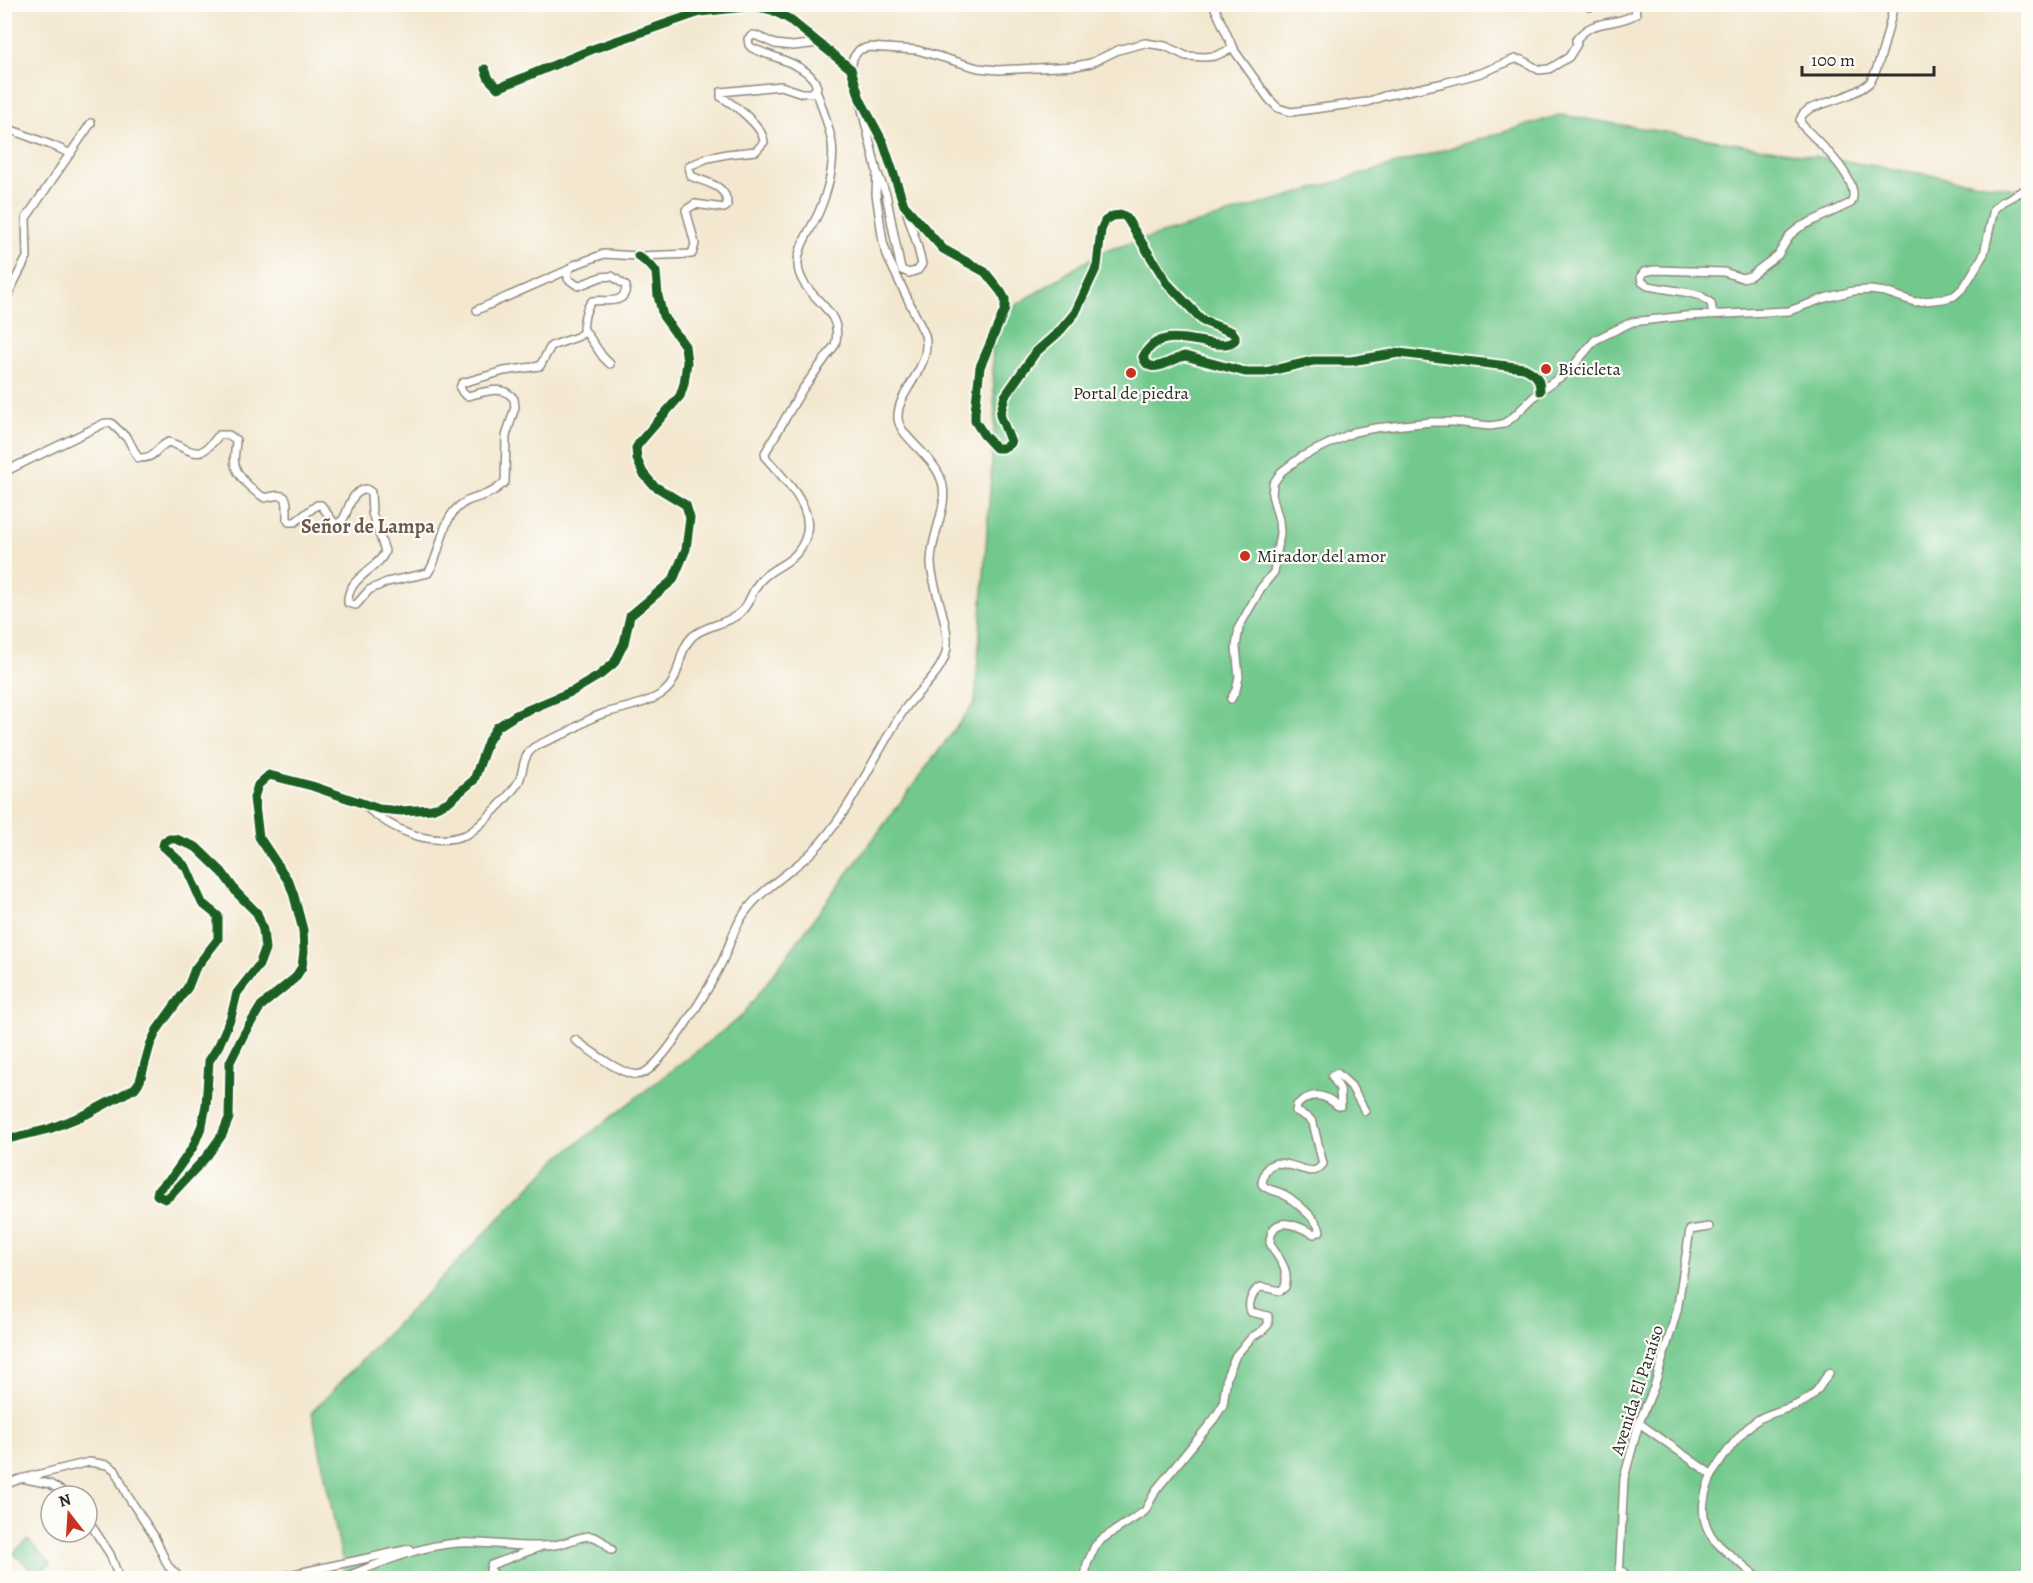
<svg xmlns="http://www.w3.org/2000/svg" width="2033" height="1583" viewBox="0 0 2033 1583" font-family="Alegreya,serif">
  <rect width="100%" height="100%" fill="#fdfcf7"/>
  <filter id="ink" filterUnits="userSpaceOnUse"><feTurbulence type="fractalNoise" baseFrequency=".0167" numOctaves="2"/><feDisplacementMap in="SourceGraphic" scale="12" xChannelSelector="R" yChannelSelector="G"/><feConvolveMatrix kernelMatrix="1 2 1 2 8 2 1 2 1" color-interpolation-filters="sRGB"/></filter>
  <filter id="wash" filterUnits="userSpaceOnUse"><feTurbulence type="fractalNoise" baseFrequency=".008" numOctaves="4" result="noise"/><feDisplacementMap in="SourceGraphic" scale="24" xChannelSelector="R" yChannelSelector="G"/><feGaussianBlur stdDeviation="1.35" result="paint"/><feColorMatrix in="noise" values="0 0 0 0 0 0 0 0 0 0 0 0 0 0 0 0 0 1.4 0 .05"/><feComposite in="paint" operator="in"/></filter>
  <g filter="url(#wash)">
    <rect width="100%" height="100%" fill="#f3e7cf"/>
    <path fill="#72c98e" stroke="#4e7a5c" stroke-width="1.5" d="M1561,115L2028,191V1578H346L312,1412L557,1159L742,1016L975,702L995,419L991,321L1101,252Z
      M28,1540L50,1563L39,1576L13,1553Z"/>
  </g>
  <g filter="url(#ink)">
    <g fill="none" stroke-linecap="round" stroke-linejoin="round">
      <defs>
        <path id="minor" d="M1213,4L1234,50L1269,99L1278,108L1291,112L1367,102L1384,96L1444,83L1481,73L1515,59L1522,60L1539,70L1549,69L1569,57L1577,44L1576,40C1593,17 1615,27 1636,14L1635,4
          M1586,4L1589,7L1603,4
          M485,69L489,79L498,88L593,49L700,12L754,6L772,10L789,19L851,69L860,99L883,142L904,205L943,249L985,272L1001,292L1005,299V309L980,367L975,412V421L984,435L996,448H1003L1011,443L1000,415L1005,396L1036,352L1059,332L1075,313L1097,266L1101,230L1105,221L1113,216L1122,215L1126,217L1167,283L1203,321L1232,332L1235,336V340C1217,357 1164,316 1143,357C1150,378 1172,358 1185,356L1245,372H1265L1313,361H1351L1399,353L1524,368C1536,374 1540,378 1540,391
          M851,69L853,58L859,50L869,47L917,50L978,68L998,70L1076,66L1091,63L1118,50L1145,43L1165,46L1186,56L1205,57L1215,56L1234,48
          M4,127L56,147L71,154
          M878,174L886,194L900,265L902,270L909,273L918,270L922,264L917,244L905,207
          M4,302L27,257L26,218L91,123
          M477,310L568,270
          M1713,314L1711,303L1701,296L1690,293L1648,286L1642,282L1641,276L1644,272L1654,270L1724,272L1742,278L1750,276L1778,255L1790,235L1800,227L1851,203C1864,182 1816,140 1802,125L1800,120L1803,114L1809,109C1824,103 1859,94 1870,82C1880,69 1890,22 1894,4
          M583,328L603,357L610,364
          M4,472L105,423H111L128,439L138,458C157,459 155,447 169,442C196,452 198,462 219,435H229L236,440C236,448 233,458 235,465C238,478 254,492 265,498C289,492 287,496 287,519L289,522H295L317,505H321L335,524C351,522 344,494 366,489L371,492L372,513L385,551C381,568 346,577 348,603L356,605L369,590L387,582L428,573C441,555 440,526 456,509C467,498 477,499 489,493C495,491 500,486 505,482L506,436L515,407L514,399C502,383 483,393 467,396L463,393L460,388L462,383L504,371L540,366L551,346L577,337L583,333C584,321 584,310 592,301C606,299 626,306 626,286L612,276L601,277L578,286L568,279V270L574,265L604,254L638,256L692,254L695,244L686,210L695,204L724,208L727,206C728,184 705,183 691,176L689,166L708,158L727,154L756,151L764,142C763,126 735,105 721,97V92L781,86L802,93H812L817,87C811,64 770,57 752,48L749,45L748,39L753,35L757,36L775,44L793,46L819,43
          M1231,699L1236,690L1239,677L1236,647L1239,627L1261,588L1274,572L1280,533L1279,520L1272,495L1273,484L1281,472L1301,457L1354,432L1375,428L1431,422H1454L1490,426L1503,424L1512,418L1540,391L1569,371L1595,340L1632,322L1685,316L1789,311L1825,298L1853,291L1870,290L1885,292L1915,302L1943,299L1954,296L1964,287L1984,254L1994,209L2002,202L2028,188
          M366,807C393,830 430,848 465,835C477,831 513,792 519,781C524,770 522,757 533,748C542,742 555,738 566,733C577,727 589,718 602,714C621,708 640,706 658,696C684,682 674,654 693,636C706,625 729,624 741,612C752,601 751,589 763,578C772,569 787,564 796,554C827,518 789,485 766,458L765,453L802,390L835,345C846,306 800,299 798,265C797,248 811,229 818,214C827,194 835,165 832,143C829,125 822,107 816,90
          M575,1040C589,1049 625,1079 641,1074C662,1068 711,985 721,964C728,950 732,934 740,920C757,891 788,875 812,852C851,812 872,759 902,713C915,693 937,678 945,656C954,631 932,591 931,563C930,536 951,504 941,479C933,456 900,437 898,419C896,390 933,369 925,335L888,258L883,242L876,194L877,172L860,101
          M4,1140L49,1129L87,1114L135,1088L140,1081L150,1045L157,1030L188,987L195,969L218,939V916L202,903L186,867L163,846L164,842L169,839H176L196,847L222,872L237,893L257,913L263,930L265,949L259,965L237,993L231,1017L219,1045L209,1061L206,1105L202,1125L193,1147L172,1177L158,1190L157,1195L165,1199L171,1195L207,1156L222,1135L229,1118L230,1062L244,1034L261,1006L295,978L302,967L304,951L303,930L294,896L289,882L259,837L254,798L258,785L269,775L312,786L379,809L401,811L432,809L448,802L474,780L488,741L497,727L516,715L573,691L600,675L614,663L624,643L630,616L673,580L686,549L690,518L686,505L653,485L643,473L637,459L636,448L639,443L680,396L684,384L687,362L685,346L663,316L658,296L656,272L651,266L638,256
          M1639,1423L1711,1474
          M26,1479L50,1484L70,1496
          M4,1485L20,1479L89,1462L108,1465L115,1470L127,1495L154,1536L168,1566L180,1578
          M87,1519L110,1554L119,1578
          M1619,1568L1629,1578
          M275,1578L410,1549
          M342,1578C379,1564 417,1546 457,1543C489,1541 523,1549 554,1545C581,1541 589,1525 612,1550
          M499,1578L490,1570L491,1565L540,1547
          M1085,1578L1087,1564L1095,1546L1102,1539L1145,1511L1156,1490L1214,1419L1223,1405L1227,1376L1236,1355L1252,1337L1262,1331L1268,1325V1316L1251,1312C1247,1304 1252,1294 1258,1288L1263,1287L1280,1291L1285,1287C1290,1268 1278,1259 1270,1243C1271,1212 1298,1226 1314,1234L1320,1231C1319,1221 1293,1199 1283,1194C1276,1190 1267,1191 1262,1184C1267,1143 1302,1176 1316,1170C1319,1169 1321,1166 1323,1164L1313,1123L1310,1119L1296,1111L1297,1105C1311,1091 1325,1094 1338,1106H1341L1340,1089L1332,1076L1337,1073L1351,1086L1365,1111
          M1619,1578L1624,1478L1639,1423L1654,1387L1677,1311L1690,1230L1709,1227
          M1758,1578C1746,1567 1732,1557 1720,1546C1693,1521 1703,1485 1722,1459C1731,1446 1744,1428 1759,1419C1775,1410 1798,1408 1813,1395C1819,1389 1824,1379 1829,1373"/>
      </defs>
      <use href="#minor" stroke="#8f897d" stroke-width="10"/>
      <use href="#minor" stroke="#fff" stroke-width="7"/>
      <defs>
        <path id="cycleway" d="M485,69L489,79L498,88L593,49L700,12L754,6L772,10L789,19L851,69L860,99L883,142L904,205L943,249L985,272L1001,292L1005,299V309L980,367L975,412V421L984,435L996,448H1003L1011,443L1000,415L1005,396L1036,352L1059,332L1075,313L1097,266L1101,230L1105,221L1113,216L1122,215L1126,217L1167,283L1203,321L1232,332L1235,336V340C1217,357 1164,316 1143,357C1150,378 1172,358 1185,356L1245,372H1265L1313,361H1351L1399,353L1524,368C1536,374 1540,378 1540,391
          M4,1140L49,1129L87,1114L135,1088L140,1081L150,1045L157,1030L188,987L195,969L218,939V916L202,903L186,867L163,846L164,842L169,839H176L196,847L222,872L237,893L257,913L263,930L265,949L259,965L237,993L231,1017L219,1045L209,1061L206,1105L202,1125L193,1147L172,1177L158,1190L157,1195L165,1199L171,1195L207,1156L222,1135L229,1118L230,1062L244,1034L261,1006L295,978L302,967L304,951L303,930L294,896L289,882L259,837L254,798L258,785L269,775L312,786L379,809L401,811L432,809L448,802L474,780L488,741L497,727L516,715L573,691L600,675L614,663L624,643L630,616L673,580L686,549L690,518L686,505L653,485L643,473L637,459L636,448L639,443L680,396L684,384L687,362L685,346L663,316L658,296L656,272L651,266L638,256"/>
      </defs>
      <use href="#cycleway" stroke="#fdfcf7" stroke-width="13"/>
      <use href="#cycleway" stroke="#1b5e20" stroke-width="9"/>
    </g>
  </g>
  <g fill="#c8321e" stroke="#fdfcf7" stroke-width="2">
    <circle cx="1546" cy="369" r="6"/>
    <circle cx="1131" cy="373" r="6"/>
    <circle cx="1245" cy="556" r="6"/>
  </g>
  <g text-anchor="middle" stroke-width="4.5" stroke-linejoin="round" paint-order="stroke">
    <g font-size="18" fill="#2b2b2b" stroke="#fdfcf7" text-anchor="start">
      <text x="1558" y="375">Bicicleta</text>
      <text x="1131" y="399" text-anchor="middle">Portal de piedra</text>
      <text x="1257" y="562">Mirador del amor</text>
    </g>
    <g font-size="18" fill="#2b2b2b" stroke="#fdfcf7">
      <text transform="translate(1637 1390) rotate(-72)" y="6">Avenida El Paraíso</text>
    </g>
    <g font-size="20" font-weight="bold" fill="#6b5a4c" stroke="#fdfcf7">
      <text x="368" y="533">Señor de Lampa</text>
    </g>
  </g>
  <rect width="2033" height="1583" fill="none" stroke="#fdfcf7" stroke-width="24"/>
  <g transform="translate(69 1514) rotate(343)"><circle r="28" fill="#fdfcf7" stroke="#a9a8a5" stroke-width="1.5"/>
  <path d="M0-4.5L10 22L0 15L-10 22Z" fill="#c8321e"/>
  <text y="-9" font-size="16" font-weight="bold" text-anchor="middle" fill="#2b2b2b">N</text>
  </g>
  <path d="M1802 66v9h132v-9" fill="none" stroke="#2b2b2b" stroke-width="3"/>
  <text x="1811" y="66" font-size="18" fill="#2b2b2b" stroke="#fdfcf7" stroke-width="4.5" paint-order="stroke">100 m</text>
</svg>
